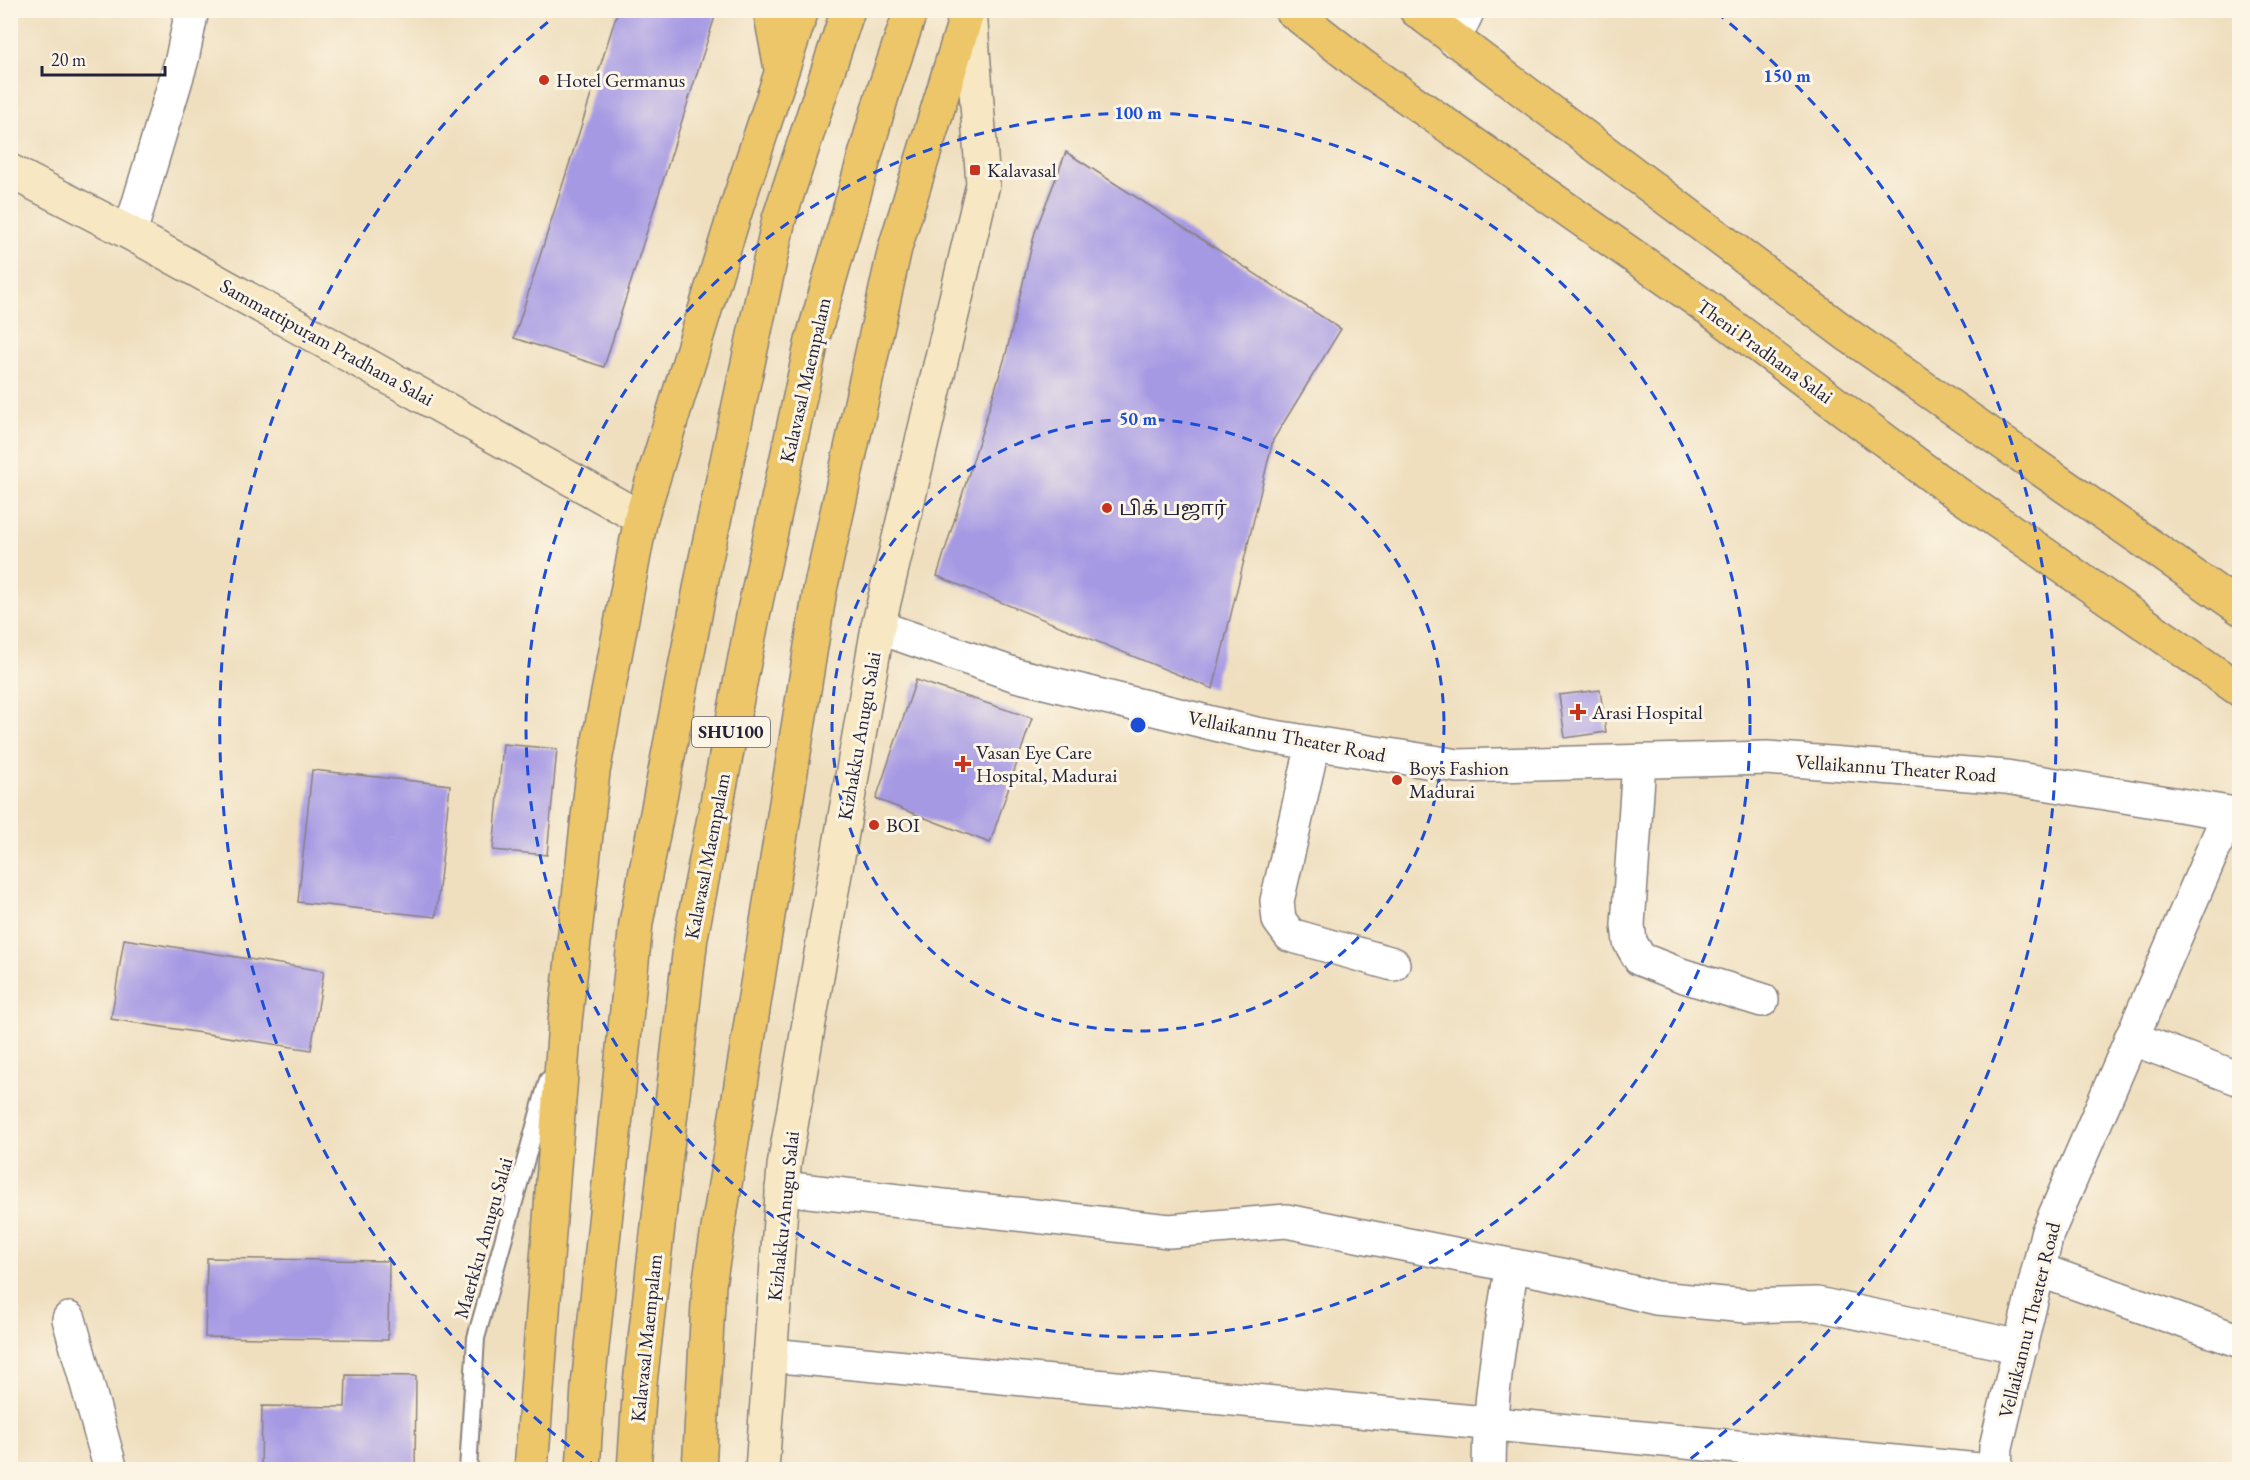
<svg xmlns="http://www.w3.org/2000/svg" width="2250" height="1480" viewBox="0 0 2250 1480" font-family="'EB Garamond','Noto Serif Tamil',serif">
  <rect width="100%" height="100%" fill="#fcf5e5"/>
  <filter id="ink" filterUnits="userSpaceOnUse"><feTurbulence type="fractalNoise" baseFrequency=".0167" numOctaves="2"/><feDisplacementMap in="SourceGraphic" scale="12" xChannelSelector="R" yChannelSelector="G"/><feConvolveMatrix kernelMatrix="1 2 1 2 8 2 1 2 1" color-interpolation-filters="sRGB"/></filter>
  <filter id="wash" filterUnits="userSpaceOnUse"><feTurbulence type="fractalNoise" baseFrequency=".008" numOctaves="4" result="noise"/><feDisplacementMap in="SourceGraphic" scale="24" xChannelSelector="R" yChannelSelector="G"/><feGaussianBlur stdDeviation="1.35" result="paint"/><feColorMatrix in="noise" values="0 0 0 0 0 0 0 0 0 0 0 0 0 0 0 0 0 1.4 0 .05"/><feComposite in="paint" operator="in"/></filter>
  <g filter="url(#wash)">
    <rect width="100%" height="100%" fill="#efdfbf"/>
    <g id="blocks">
      <path fill="#a599e4" d="M618,10H717L604,367L514,338Z
        M1066,152L1341,329L1273,440L1213,689L937,576L1006,354L1035,232Z
        M916,680L1032,718L990,843L876,799Z
        M1600,690L1606,732L1565,738L1559,695Z
        M503,744L557,749L547,855L493,850Z
        M312,770L450,785L436,917L298,902Z
        M124,939L324,971L311,1050L111,1019Z
        M207,1258L389,1261L388,1340L205,1337Z
        M346,1375L416,1376L415,1470H261L262,1406L345,1407Z"/>
    </g>
  </g>
  <g filter="url(#ink)">
    <use href="#blocks" fill-opacity="0" stroke="#88807d" stroke-width="1.5"/>
    <g fill="none" stroke-linecap="round" stroke-linejoin="round">
      <defs>
        <path id="lane" d="M468,1470L476,1338L548,1080"/>
        <path id="street" d="M1454,40L1468,10
          M130,233L182,59L192,10
          M878,627L1016,675L1256,734L1458,766L1767,758L2006,777L2229,813L2047,1234L1996,1447L1995,1470
          M1313,744L1277,901L1279,920L1290,935L1393,964
          M1639,762L1628,925L1630,942L1640,959L1681,975L1762,1000
          M2131,1038L2240,1079
          M782,1188L1169,1231L1286,1221L1566,1276L1656,1298L1747,1306L1817,1304L2021,1347
          M2039,1270L2240,1341
          M69,1319L111,1470
          M770,1355L1979,1470
          M1489,1470C1489,1400 1500,1334 1512,1266"/>
        <path id="secondary" d="M10,171L130,233L641,518
          M762,1470L784,1166L878,627L983,184L970,10"/>
        <path id="primary" d="M770,10L781,69
          M1291,10L1361,65L1712,311L1935,478L2240,690
          M1416,10L1848,335L2240,608
          M531,1470L565,1022L593,772L641,518L737,206L802,10
          M583,1470L588,1386L636,923L705,563L779,219L848,10
          M634,1470L640,1383L691,937L754,611L812,341L882,96L911,10
          M699,1470L709,1285L820,590L895,248L968,10"/>
      </defs>
      <use href="#lane" stroke="#88807d" stroke-width="20"/>
      <use href="#street" stroke="#88807d" stroke-width="36"/>
      <use href="#secondary" stroke="#88807d" stroke-width="36"/>
      <use href="#primary" stroke="#88807d" stroke-width="36"/>
      <use href="#lane" stroke="#fff" stroke-width="16"/>
      <use href="#street" stroke="#fff" stroke-width="33"/>
      <use href="#secondary" stroke="#f7e8c3" stroke-width="33"/>
      <use href="#primary" stroke="#ecc669" stroke-width="33"/>
    </g>
  </g>
  <g fill="none" stroke="#1d4ed8" stroke-width="3" stroke-dasharray="10 8">
    <circle cx="1138" cy="725" r="306"/>
    <circle cx="1138" cy="725" r="612"/>
    <path d="M598 1468A918 918 0 0 1 560 12M1716 12A918 918 0 0 1 1678 1468"/>
  </g>
  <g fill="#c8321e" stroke="#fcf5e5" stroke-width="2">
    <circle cx="544" cy="80" r="6"/>
    <rect x="969" y="164" width="12" height="12" rx="3"/>
    <circle cx="1107" cy="508" r="6"/>
    <path d="M1575 703h6v6h6v6h-6v6h-6v-6h-6v-6h6z"/>
    <path d="M960 755h6v6h6v6h-6v6h-6v-6h-6v-6h6z"/>
    <circle cx="1397" cy="780" r="6"/>
    <circle cx="874" cy="825" r="6"/>
  </g>
  <g text-anchor="middle" stroke-width="6" stroke-linejoin="round" paint-order="stroke">
    <rect fill="#fcf5e5" stroke="#63616e" stroke-width="1.5" x="692" y="717" width="78" height="30" rx="4.5"/>
    <g font-size="18" font-weight="bold" fill="#22223b">
      <text x="731" y="738">SHU100</text>
    </g>
    <g font-size="20" fill="#22223b" stroke="#fcf5e5" text-anchor="start">
      <text x="556" y="87">Hotel Germanus</text>
      <text x="987" y="177">Kalavasal</text>
      <text x="1119" y="515">பிக் பஜார்</text>
      <text x="1592" y="719">Arasi Hospital</text>
      <text x="976" y="759">Vasan Eye Care<tspan x="976" dy="23">Hospital, Madurai</tspan></text>
      <text x="1409" y="775">Boys Fashion<tspan x="1409" dy="23">Madurai</tspan></text>
      <text x="886" y="832">BOI</text>
    </g>
    <g font-size="20" fill="#22223b" stroke="#fcf5e5">
      <text transform="translate(327 342) rotate(29)" y="7">Sammattipuram Pradhana Salai</text>
      <text transform="translate(1765 351) rotate(36)" y="7">Theni Pradhana Salai</text>
      <text transform="translate(805 380) rotate(-77)" y="7">Kalavasal Maempalam</text>
      <text transform="translate(859 736) rotate(-80)" y="7">Kizhakku Anugu Salai</text>
      <text transform="translate(1287 736) rotate(11)" y="7">Vellaikannu Theater Road</text>
      <text transform="translate(1896 768) rotate(4)" y="7">Vellaikannu Theater Road</text>
      <text transform="translate(707 856) rotate(-79)" y="7">Kalavasal Maempalam</text>
      <text transform="translate(783 1216) rotate(-84)" y="7">Kizhakku Anugu Salai</text>
      <text transform="translate(483 1238) rotate(-74)" y="7">Maerkku Anugu Salai</text>
      <text transform="translate(2029 1320) rotate(-76)" y="7">Vellaikannu Theater Road</text>
      <text transform="translate(646 1338) rotate(-84)" y="7">Kalavasal Maempalam</text>
    </g>
  </g>
  <circle cx="1138" cy="725" r="9" fill="#1d4ed8" stroke="#fcf5e5" stroke-width="3"/>
  <g font-size="18" text-anchor="middle" font-weight="bold" fill="#1d4ed8" stroke="#fcf5e5" stroke-width="6" stroke-linejoin="round" paint-order="stroke">
    <text x="1787" y="82">150 m</text>
    <text x="1138" y="119">100 m</text>
    <text x="1138" y="425">50 m</text>
  </g>
  <rect width="2250" height="1480" fill="none" stroke="#fcf5e5" stroke-width="36"/>
  <path d="M42 66v9h123v-9" fill="none" stroke="#22223b" stroke-width="3"/>
  <text x="51" y="66" font-size="18" fill="#22223b" stroke="#fcf5e5" stroke-width="4.5" paint-order="stroke">20 m</text>
</svg>
